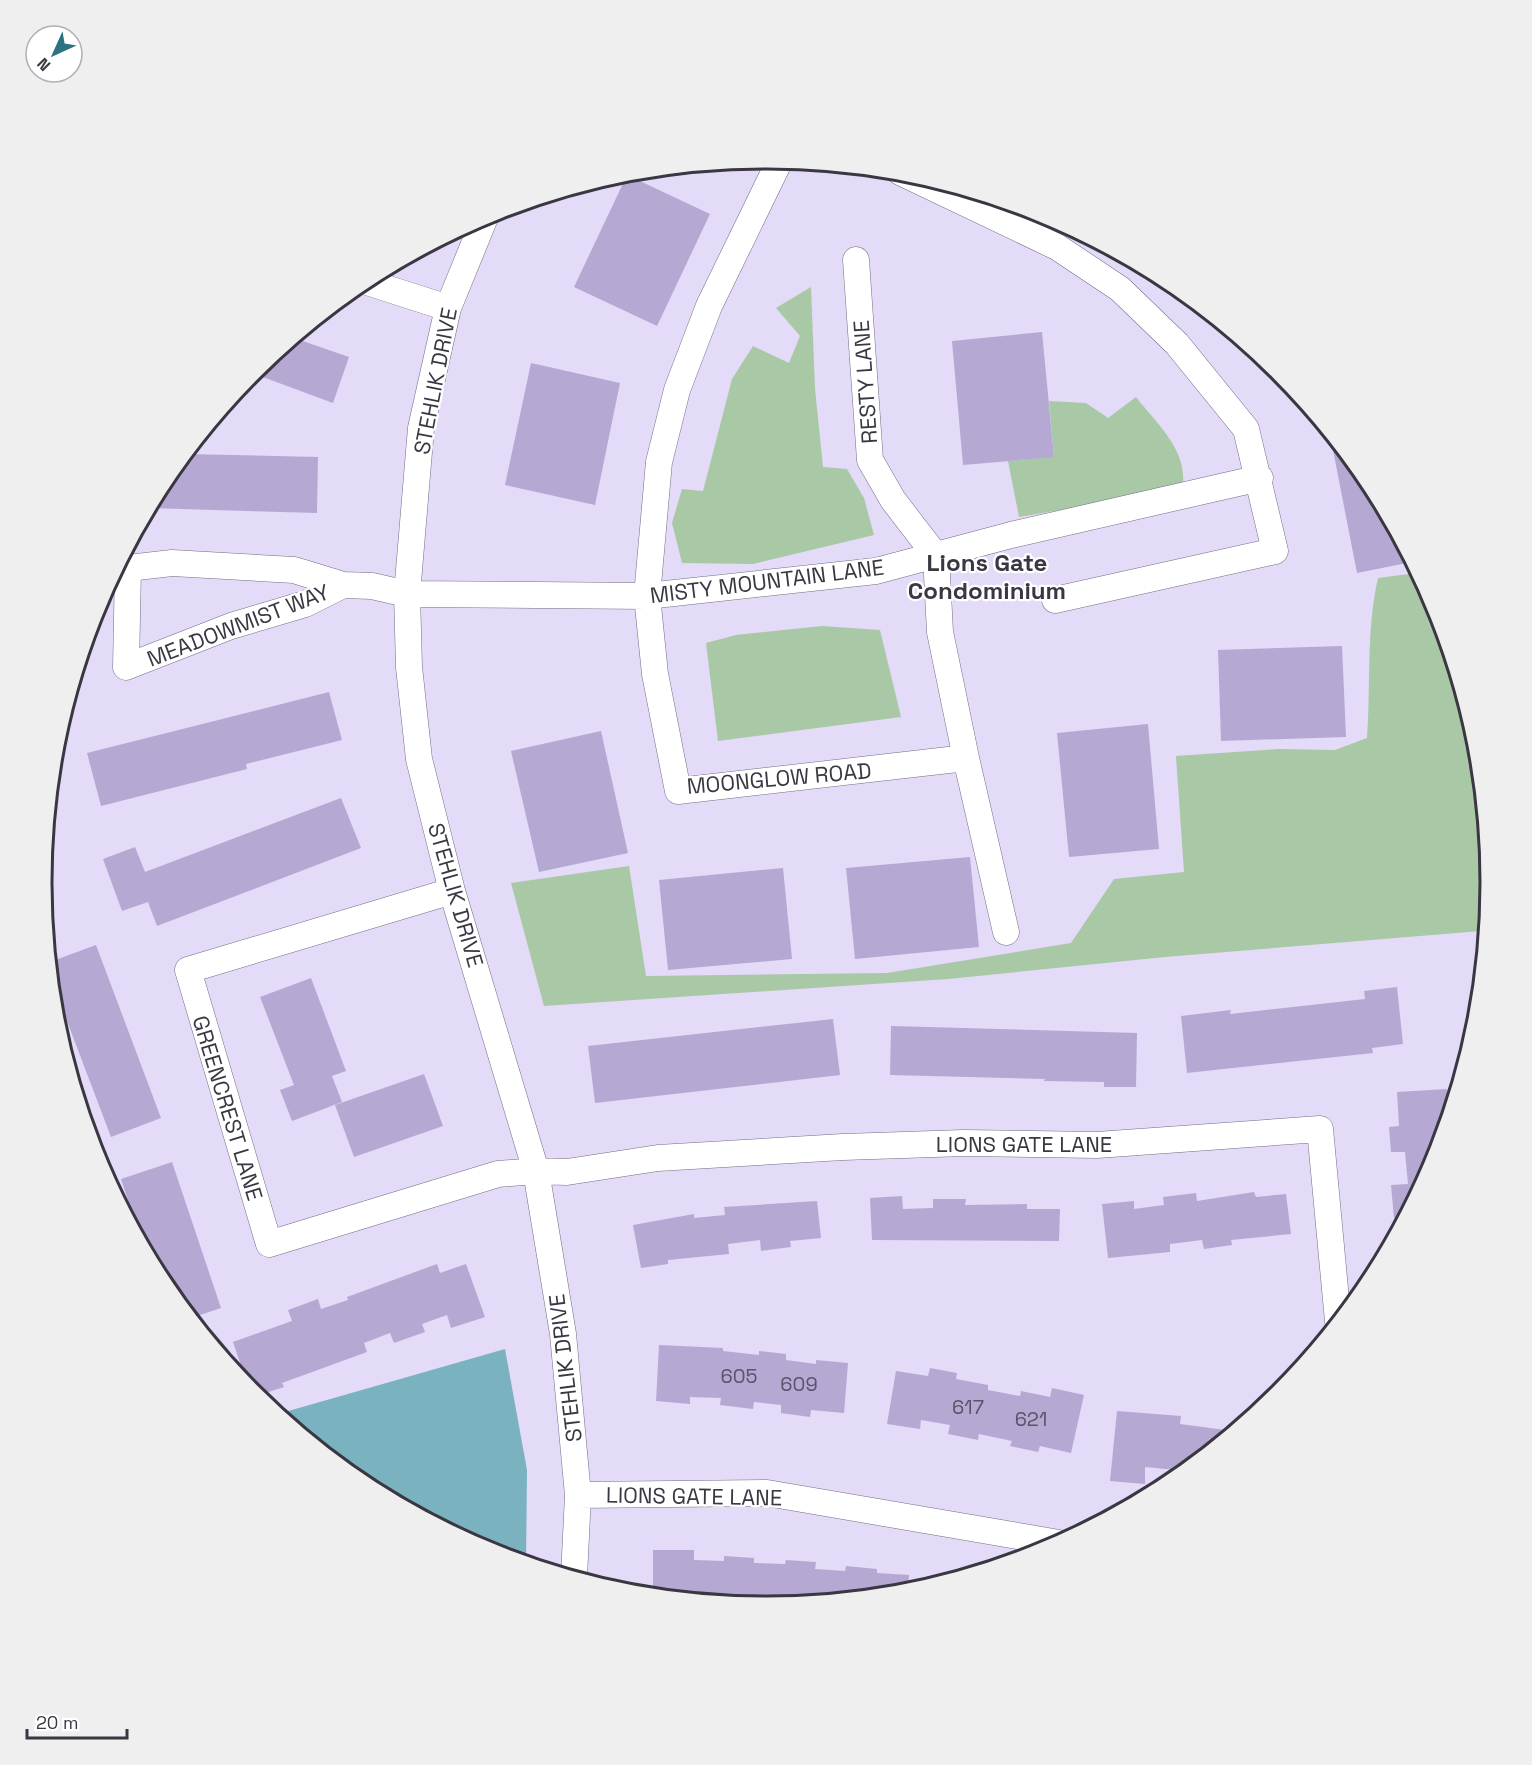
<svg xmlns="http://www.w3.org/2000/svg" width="1532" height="1765" viewBox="0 0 1532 1765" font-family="'Space Grotesk',sans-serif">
  <rect width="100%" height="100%" fill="#e3dbf8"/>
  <path fill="#a9c8a5" d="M811,287L815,389L823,467L847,469L864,498L874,535L753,564L682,563L672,523L682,489L703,491L732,379L753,346L789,363L800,336L776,308Z
    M1136,397C1156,423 1186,448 1183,483L1090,505L1019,517L1008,461L1054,456L1049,401L1086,403L1108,418Z
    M1417,573C1465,661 1486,781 1490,881C1491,906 1485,933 1483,958L1481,931L1165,957L948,979L544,1006L511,883L629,866L646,976L887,973L1071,943L1114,879L1184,872L1176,756L1279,749L1335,750L1367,738C1371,685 1366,630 1378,578Z
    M822,626L880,630L901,717L718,741L706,643L736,635Z"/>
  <path fill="#7ab2c0" d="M505,1349L527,1470L526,1562L489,1551L363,1484L278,1414Z"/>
  <path fill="#b5a9d3" d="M627,175L710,214L657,326L574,287Z
    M1042,332L1054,457L963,465L952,341Z
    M294,338L349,357L333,403L252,373Z
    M531,363L620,383L595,505L505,485Z
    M1342,448L1368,481L1412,562L1357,573L1333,450Z
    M186,454L318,457L317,513L149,508L164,480Z
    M1342,646L1346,737L1221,741L1218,650Z
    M329,692L342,740L246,764L247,769L101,806L87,753Z
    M1148,724L1159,849L1069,857L1057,733Z
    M601,731L628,853L539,872L511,751Z
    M341,798L361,848L157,926L148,902L122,911L103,859L135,847L145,872Z
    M970,857L979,947L855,959L846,868Z
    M783,868L792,959L668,970L659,880Z
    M96,945L161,1118L111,1137L51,979L50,962Z
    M311,978L346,1071L332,1076L342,1102L292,1121L280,1090L294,1085L260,997Z
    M1397,987L1403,1044L1372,1048L1373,1053L1187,1073L1181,1016L1231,1010L1230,1014L1365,999L1364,991Z
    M833,1019L840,1075L595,1103L588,1046Z
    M891,1026L1137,1033L1136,1087H1104V1082L1044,1081L1045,1079L890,1075Z
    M424,1074L443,1126L354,1157L335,1105Z
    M1447,1089L1449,1114L1435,1160L1403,1220L1402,1217L1394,1218L1391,1185L1408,1184L1405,1152H1391L1389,1127L1399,1126L1397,1092Z
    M172,1162L221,1308L191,1318L164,1284L143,1246L121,1179Z
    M1254,1192L1256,1197L1286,1194L1291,1234L1231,1240L1232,1245L1204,1249L1202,1240L1170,1244V1252L1108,1258L1102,1204L1134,1201V1209L1164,1205L1163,1197L1196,1193L1197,1201Z
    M902,1196L903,1209L933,1208V1199H966L965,1205L1027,1204V1209H1060L1059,1241L872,1240L870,1198Z
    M817,1201L821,1238L790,1241L791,1247L761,1251L760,1240L728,1244L729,1254L668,1260V1264L641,1268L633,1225L694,1214V1218L725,1215L724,1207Z
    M437,1264L440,1273L466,1264L485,1317L451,1328L447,1315L422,1324L425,1332L394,1343L390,1333L364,1343L367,1352L282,1383L284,1387L256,1396L249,1389L233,1342L292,1321L288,1310L318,1299L321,1309L348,1300L347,1297Z
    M659,1345L723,1348V1351L759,1355V1351L786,1354V1360L816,1364V1360L848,1363L844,1413L811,1410L810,1417L781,1413V1405L754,1402L753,1409L720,1405L721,1398L690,1397V1404L656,1401Z
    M930,1368L957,1373L956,1379L988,1385V1390L1020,1396L1021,1391L1050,1397L1052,1388L1084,1395L1071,1453L1040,1446L1038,1452L1010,1446L1012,1441L979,1434L978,1440L948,1434L950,1425L921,1420L920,1429L887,1424L896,1371L928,1376Z
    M1117,1411L1181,1416L1180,1424L1233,1431L1174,1479L1176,1470L1145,1467V1484L1110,1481Z
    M653,1550H694V1560L724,1561V1556L754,1558V1563L785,1564L786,1560L816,1562L815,1569L845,1571L846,1566L877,1569V1573L909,1575L908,1592L819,1601L783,1599L782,1605L766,1606L694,1599V1596L653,1595Z"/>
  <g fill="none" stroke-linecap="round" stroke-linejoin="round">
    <defs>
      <path id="street" d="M780,160L709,306L677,390L659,462L647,596L655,674L678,791L966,758
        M900,172L1057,247L1120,289L1177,344L1246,429L1275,551L1055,600
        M486,215L448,308L421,428L407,594L409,667L419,759L452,891L536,1171L563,1334L578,1495L574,1577
        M856,260L870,460L893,500L936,556L940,632L966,758L1006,932
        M364,281L448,308
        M343,585L294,570L172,563L128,568L126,667L231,626L305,604L343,585L372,586L407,594L647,596L876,571L1011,535L1260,478
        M452,891L188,970L269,1244L498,1174L536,1171L567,1172L658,1158L843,1147L964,1143L1097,1145L1320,1129L1338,1321
        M578,1495L767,1493L1059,1543"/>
    </defs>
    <use href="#street" stroke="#736c85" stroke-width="27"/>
    <use href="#street" stroke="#fff" stroke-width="26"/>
  </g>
  <g text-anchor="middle" stroke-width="4.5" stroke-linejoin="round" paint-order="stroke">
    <g font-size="20" fill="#595467">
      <text x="739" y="1383">605</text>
      <text x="799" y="1391">609</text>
      <text x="968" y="1414">617</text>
      <text x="1031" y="1426">621</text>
    </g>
    <g font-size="22" fill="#3a3743" stroke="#fff">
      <text transform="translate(435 381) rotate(-79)" y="8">STEHLIK DRIVE</text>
      <text transform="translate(865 382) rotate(-94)" y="8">RESTY LANE</text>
      <text transform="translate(767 581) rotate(-7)" y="8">MISTY MOUNTAIN LANE</text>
      <text transform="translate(238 625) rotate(-21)" y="8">MEADOWMIST WAY</text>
      <text transform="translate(779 778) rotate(-5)" y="8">MOONGLOW ROAD</text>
      <text transform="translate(456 895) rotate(74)" y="8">STEHLIK DRIVE</text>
      <text transform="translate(228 1108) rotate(73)" y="8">GREENCREST LANE</text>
      <text x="1024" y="1152">LIONS GATE LANE</text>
      <text transform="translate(565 1368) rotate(-97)" y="8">STEHLIK DRIVE</text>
      <text transform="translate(694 1496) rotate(1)" y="8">LIONS GATE LANE</text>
    </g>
    <g font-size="24" font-weight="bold" fill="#3a3743" stroke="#fff">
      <text x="987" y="571">Lions Gate<tspan x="987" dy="28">Condominium</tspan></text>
    </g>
  </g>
  <path d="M0 0H1532V1765H0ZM765 169H767A713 713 0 0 1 1480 882V883A713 713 0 0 1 767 1596H765A713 713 0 0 1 52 883V882A713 713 0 0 1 765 169Z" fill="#efeff0" fill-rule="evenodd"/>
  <path fill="none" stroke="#3a3743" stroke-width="3" d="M765 169H767A713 713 0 0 1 1480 882V883A713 713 0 0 1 767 1596H765A713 713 0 0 1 52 883V882A713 713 0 0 1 765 169Z"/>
  <g transform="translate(54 54) rotate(225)"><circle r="28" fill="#ffffff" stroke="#b0afb4" stroke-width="1.5"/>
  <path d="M0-4.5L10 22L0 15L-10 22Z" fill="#2d7281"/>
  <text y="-9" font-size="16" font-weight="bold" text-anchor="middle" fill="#3a3743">N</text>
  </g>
  <path d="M27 1729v9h100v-9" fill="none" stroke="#3a3743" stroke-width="3"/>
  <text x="36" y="1729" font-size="18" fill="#3a3743" stroke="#ffffff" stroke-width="4.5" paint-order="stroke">20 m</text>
</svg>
